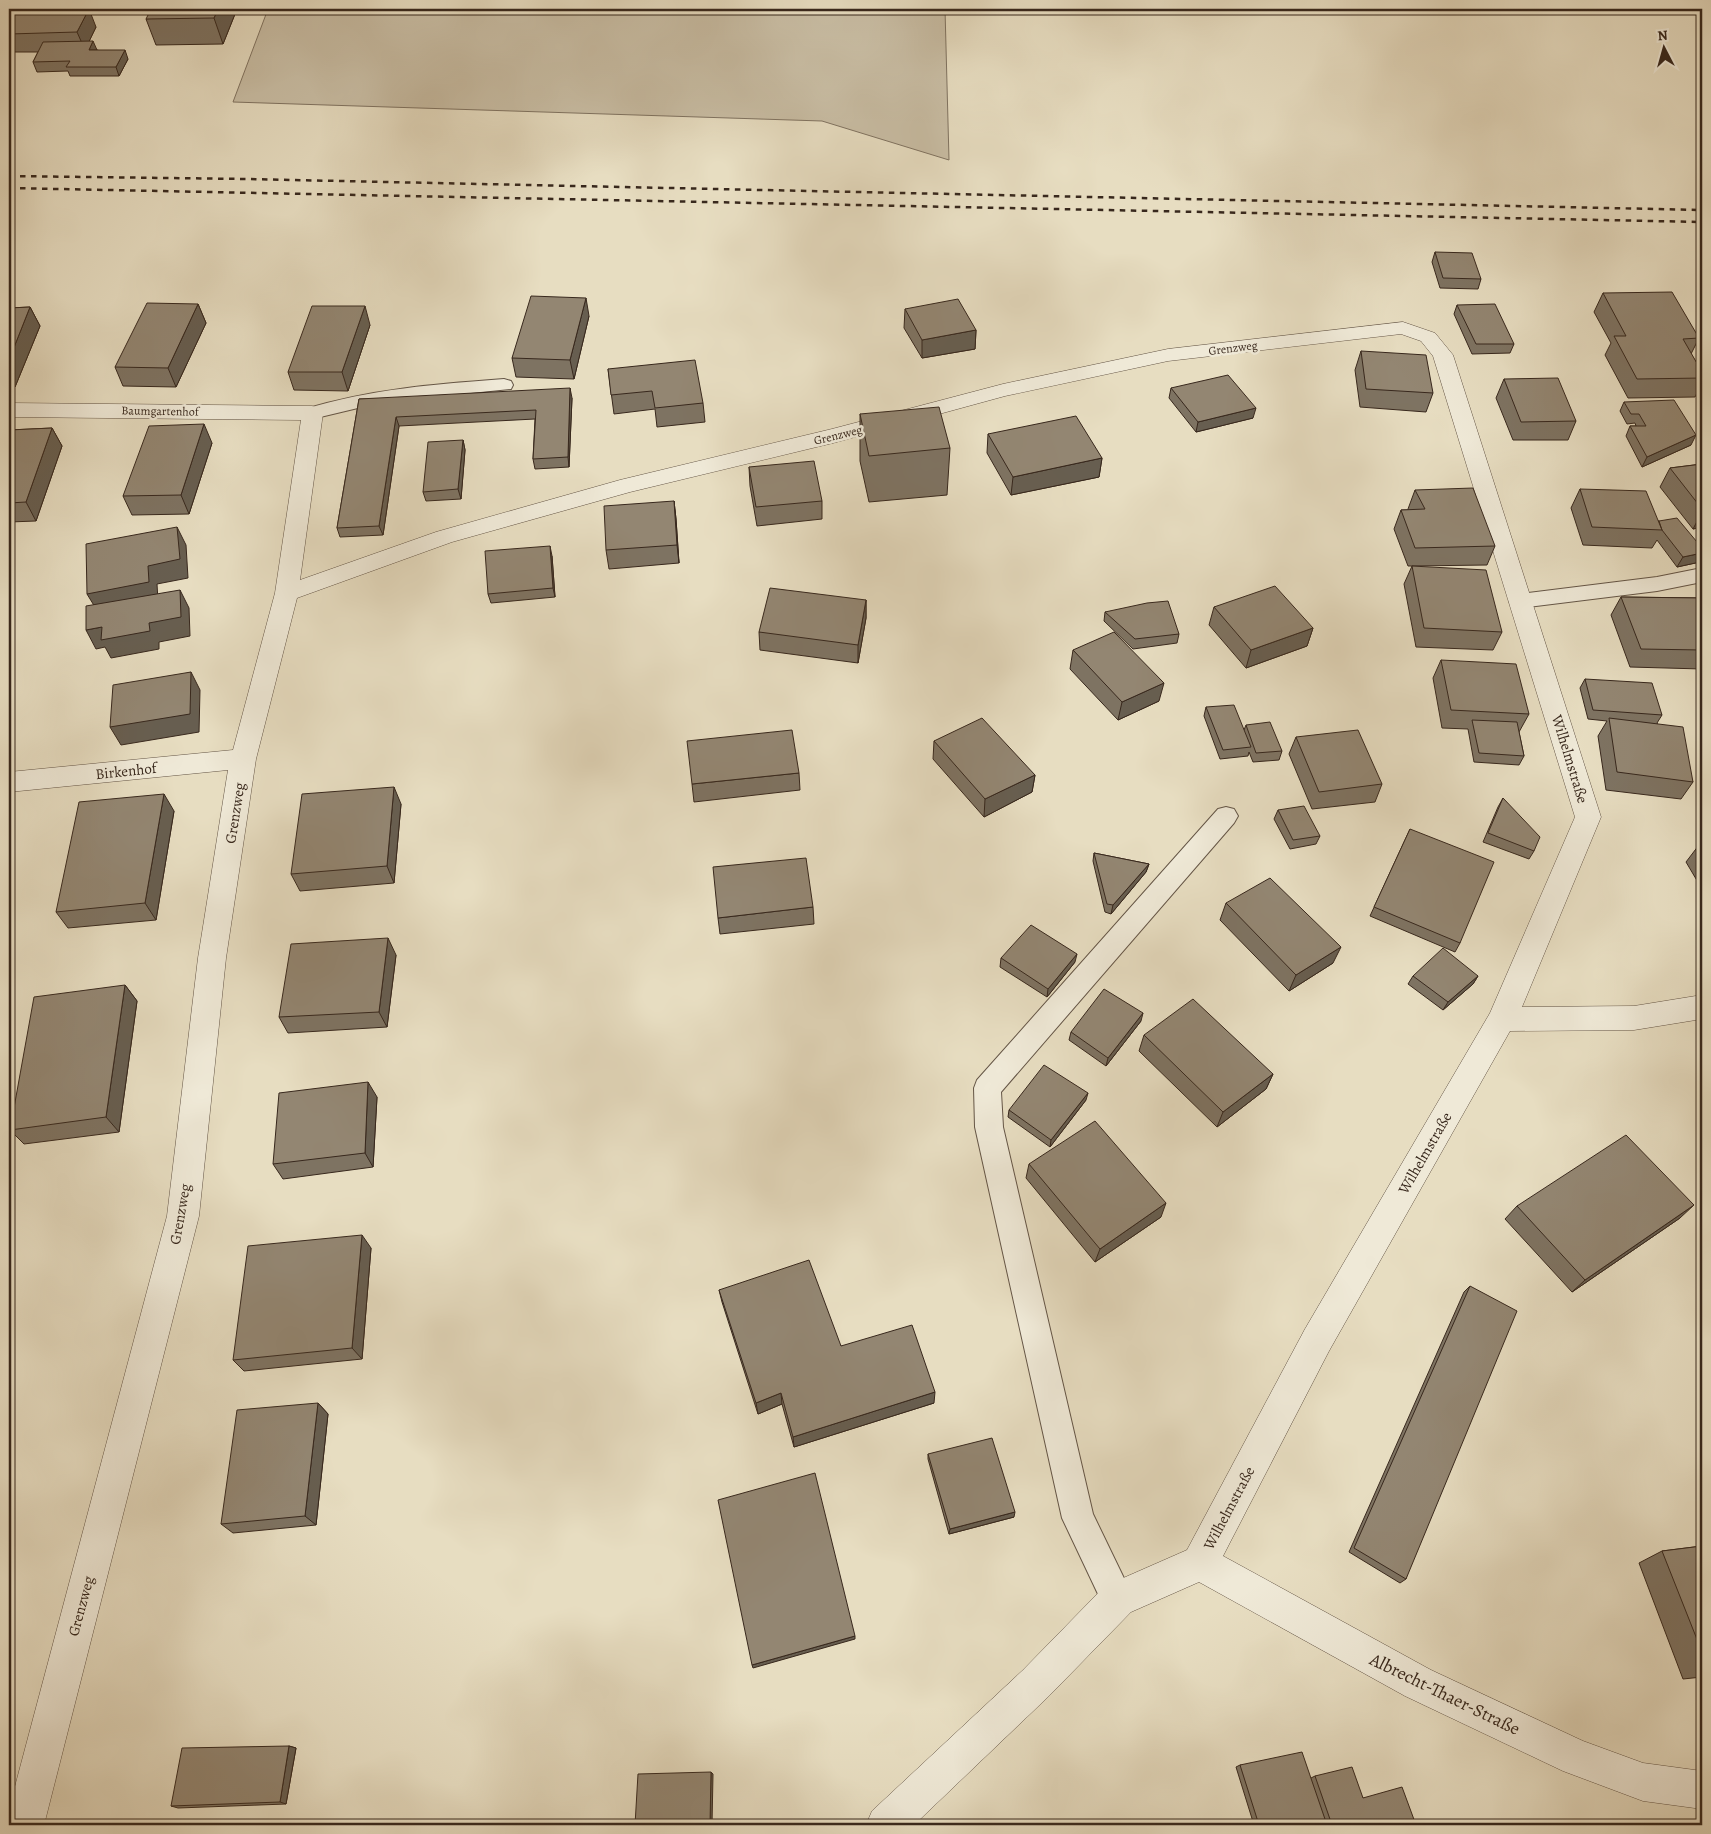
<svg xmlns="http://www.w3.org/2000/svg" width="1711" height="1834" viewBox="0 0 1711 1834" font-family="Alegreya,serif">
  <rect width="100%" height="100%" fill="#e7ddc1"/>
  <filter id="stains"><feTurbulence type="fractalNoise" baseFrequency=".004" numOctaves="4"/><feColorMatrix values="0 0 0 0 .2 0 0 0 0 .09 0 0 0 0 .02 0 0 0 .5 -.17"/></filter>
  <radialGradient id="worn" r=".72"><stop offset=".6" stop-color="#630" stop-opacity="0"/><stop offset="1" stop-color="#630" stop-opacity=".3"/></radialGradient>
  <path fill="#c9bea5" stroke="#807361" d="M268,9H945L949,160L822,121L233,102Z"/>
  <g fill="none" stroke-linecap="round" stroke-linejoin="round">
    <defs>
      <path id="lane" d="M504,379L511,381L513,385L511,389L383,402L312,419L305,417L302,413L305,409C371,389 436,384 504,379Z
        M1702,568V582L1657,591L1520,608L1512,606L1509,601L1512,596L1520,594L1657,577Z
        M1226,807L1234,809L1238,816L1234,823L1001,1092L1003,1127L1093,1514L1134,1599L1130,1611L1118,1615L1106,1611L1062,1518L975,1127L974,1088L977,1080L1218,809Z"/>
      <path id="street" d="M1403,322L1435,333L1453,355L1601,817L1522,1007L1634,1006L1702,995V1019L1634,1030L1510,1031L1329,1351L1223,1556L1431,1670L1583,1741L1643,1763L1702,1771V1809L1643,1801L1563,1771L1405,1696L1199,1582L1131,1612L1049,1696L914,1825H866L872,1811L1023,1670L1105,1586L1187,1550L1305,1329L1490,1013L1575,817L1433,356L1421,341L1401,334L1168,361L1005,396L833,443L630,492L452,542L297,598L256,759L226,958L199,1216L44,1825H9V1809L167,1216L198,958L228,770L9,792V772L233,750L275,593L301,420L9,417V403L312,406L319,408L323,413L300,580L436,532L620,480L832,429L1003,384L1168,349Z"/>
    </defs>
    <use href="#lane" stroke="#645546" stroke-width="2"/>
    <use href="#street" stroke="#645546" stroke-width="1"/>
    <use href="#lane" fill="#efe9d7" fill-rule="evenodd"/>
    <use href="#street" fill="#efe9d7" fill-rule="evenodd"/>
    <path stroke="#38281d" stroke-width="2.5" stroke-dasharray="5.5 5.5" stroke-linecap="butt" d="M9,176L246,179L1702,210
      M9,188L1702,222"/>
  </g>
  <path fill="#7e7362" stroke="#38281d" d="M237,9L223,44L156,45L146,19Z
    M9,11L96,27L89,41L97,50L128,59L119,76H70L68,71L37,72L33,62L38,52H9Z
    M1435,252L1481,279L1478,289L1440,288L1432,262Z
    M1603,293L1699,338L1691,354L1702,372V383L1695,397L1628,398L1605,355L1611,343L1594,312Z
    M198,304L206,323L176,387L123,386L115,367Z
    M1457,305L1514,344L1510,353L1472,354L1454,314Z
    M30,307L40,326L15,387H9V308Z
    M905,309L976,330L975,349L922,358L904,328Z
    M589,316L574,379L516,377L512,358Z
    M370,325L348,391L294,390L288,372Z
    M1361,351L1433,393L1426,412L1360,407L1355,370Z
    M608,369L703,403L705,422L657,427L655,409L614,414Z
    M1504,379L1576,421L1568,440H1513L1496,398Z
    M1171,388L1253,418L1196,432L1169,398Z
    M572,398L569,467L535,469L533,459L535,419L399,426L383,535L340,537L337,528L359,399Z
    M1624,402L1691,445L1642,467L1626,436L1630,426H1636L1635,423L1627,424L1620,411Z
    M860,414L950,448L947,495L869,502L860,461Z
    M52,428L62,446L36,521L9,522V430Z
    M988,434L1102,458L1099,477L1011,495L987,453Z
    M463,440L465,450L461,499L426,501L423,492Z
    M212,443L189,514L132,515L123,496Z
    M1702,464V527L1693,529L1660,487L1670,468Z
    M749,467L822,501V519L757,526L750,486Z
    M1580,489L1659,521L1702,548V558L1700,562L1677,567L1657,540L1652,548L1583,545L1571,508Z
    M1415,490L1495,546L1487,565L1412,566L1502,632L1493,650L1416,647L1404,584L1412,566H1408L1394,529L1401,510H1408V509Z
    M674,501L676,519L679,563L609,569L606,550Z
    M552,556L555,597L491,603L488,594Z
    M1621,597L1702,598V669L1630,667L1611,615Z
    M866,600V618L858,663L760,650L759,632Z
    M1214,607L1313,628L1307,646L1246,668L1209,625Z
    M1105,612L1179,634L1177,643L1133,649L1104,621Z
    M1073,650L1159,701L1118,720L1070,669Z
    M1441,660L1529,714L1519,732L1524,756L1519,765L1474,762L1468,729L1442,728L1433,678Z
    M1585,679L1662,715L1657,723L1693,782L1681,799L1606,790L1598,736L1607,721L1588,719L1580,688Z
    M1206,707L1244,730L1246,725L1282,751L1279,760L1253,762L1249,752L1248,756L1220,759L1204,716Z
    M1296,737L1382,784L1375,802L1312,809L1289,754Z
    M934,741L1035,775L1032,792L984,817L933,759Z
    M799,773L800,790L694,802L692,784Z
    M1503,798L1534,851L1529,859L1483,842L1498,807Z
    M401,804L394,883L300,891L291,874Z
    M1278,810L1320,836L1316,844L1290,849L1274,819Z
    M174,811L156,920L68,928L56,912Z
    M1410,829L1460,943L1455,952L1370,916Z
    M1702,841V889L1686,862Z
    M1094,853L1149,864L1146,872L1111,914L1105,912L1093,861Z
    M1226,903L1333,963L1289,991L1220,920Z
    M813,907L814,924L720,934L718,918Z
    M396,955L387,1027L288,1033L279,1017Z
    M1001,958L1075,962L1047,997L1000,967Z
    M1413,976H1478L1473,984L1443,1010L1408,984Z
    M125,985L137,1001L119,1132L24,1144L10,1130Z
    M1141,1021L1106,1066L1069,1040L1071,1032Z
    M1144,1035L1273,1074L1266,1089L1217,1127L1139,1051Z
    M377,1097L373,1167L283,1179L273,1164Z
    M1086,1100L1050,1147L1008,1117L1009,1110Z
    M1029,1164L1161,1217L1095,1262L1026,1178Z
    M1517,1206L1680,1218L1572,1292L1505,1219Z
    M371,1248L362,1359L244,1371L233,1360Z
    M1470,1286L1406,1579L1400,1583L1349,1552L1464,1292Z
    M719,1290L841,1346L934,1403L794,1447L782,1404L758,1414L722,1302Z
    M318,1403L328,1414L316,1525L233,1533L221,1524Z
    M928,1454L1014,1517L949,1534L928,1459Z
    M1702,1546V1677L1683,1679L1639,1563L1662,1551Z
    M289,1746L296,1748L286,1804L178,1808L171,1806Z
    M1240,1765L1311,1778L1315,1776L1363,1798L1416,1825H1254L1236,1767Z"/>
  <path fill="#675e50" stroke="#38281d" d="M89,9L96,27L85,50L77,32Z
    M218,9H237L223,44L214,18Z
    M93,41L97,50H89Z
    M125,50L128,59L119,76L116,67Z
    M586,298L589,316L574,379L570,360Z
    M198,304L206,323L176,387L168,368Z
    M365,306L370,325L348,391L342,372Z
    M30,307L40,326L15,387L9,374V360Z
    M976,330L975,349L922,358V340Z
    M570,388L572,398L569,467L568,457Z
    M1256,408L1253,418L1196,432L1198,422Z
    M396,417L399,426L383,535L379,526Z
    M204,424L212,443L189,514L181,495Z
    M52,428L62,446L36,521L26,502Z
    M1696,435L1691,445L1642,467L1647,457Z
    M463,440L465,450L461,499L458,489Z
    M1102,458L1099,477L1011,495L1013,477Z
    M674,501L676,519L679,563L677,545Z
    M1702,512V527L1693,529Z
    M177,527L186,545L188,578L157,584L158,601L98,612L87,594L148,566Z
    M550,546L552,556L555,597L553,588Z
    M1702,553V558L1700,562L1677,567L1683,557Z
    M180,590L189,608L190,636L159,642V649L111,658L105,647L96,649L86,630L102,627L149,623Z
    M866,600V618L858,663V645Z
    M1313,628L1307,646L1246,668L1251,650Z
    M191,672L200,690L199,732L121,745L110,727Z
    M1164,683L1159,701L1118,720L1122,702Z
    M1035,775L1032,792L984,817L985,799Z
    M394,787L401,804L394,883L387,866Z
    M164,794L174,811L156,920L145,903Z
    M1149,864L1146,872L1111,914L1113,905Z
    M388,938L396,955L387,1027L379,1012Z
    M1341,947L1333,963L1289,991L1296,975Z
    M1077,954L1075,962L1047,997L1048,989Z
    M1478,976L1473,984L1443,1010L1448,1002Z
    M125,985L137,1001L119,1132L106,1117Z
    M1143,1013L1141,1021L1106,1066L1108,1058Z
    M1273,1074L1266,1089L1217,1127L1223,1112Z
    M368,1082L377,1097L373,1167L365,1153Z
    M1088,1093L1086,1100L1050,1147L1051,1140Z
    M1166,1203L1161,1217L1095,1262L1100,1249Z
    M1694,1205L1680,1218L1572,1292L1585,1280Z
    M362,1235L371,1248L362,1359L352,1348Z
    M935,1392L934,1403L794,1447L793,1437Z
    M781,1393L782,1404L758,1414L756,1403Z
    M318,1403L328,1414L316,1525L305,1516Z
    M1015,1512L1014,1517L949,1534L950,1529Z
    M855,1636V1639L753,1668L752,1665Z
    M289,1746L296,1748L286,1804L280,1802Z
    M711,1772L713,1774L712,1825H710Z"/>
  <path fill="#938672" stroke="#38281d" d="M89,9L77,32L9,34V11Z
    M151,9H218L214,18L146,19Z
    M93,41L89,50H125L116,67H66L70,61L33,62L43,42Z
    M1435,252L1472,253L1481,279L1443,278Z
    M1672,292L1699,338L1683,339L1702,372V378L1637,379L1614,336H1626L1603,293Z
    M531,296L586,298L570,360L512,358Z
    M958,299L976,330L922,340L905,309Z
    M147,303L198,304L168,368L115,367Z
    M1495,304L1514,344H1476L1457,305Z
    M312,306H365L342,372H288Z
    M30,307L9,360V308Z
    M1361,351L1426,355L1433,393L1366,389Z
    M695,360L703,403L655,408L652,391L611,395L608,369Z
    M1228,375L1256,408L1198,422L1171,388Z
    M1558,378L1576,421L1521,422L1504,379Z
    M570,388L568,457L533,459L536,410L396,417L379,526L337,528L359,399Z
    M1674,400L1696,435L1647,457L1630,426H1646L1639,414H1631L1624,402Z
    M939,407L950,448L869,456L860,414Z
    M1076,416L1102,458L1013,477L988,434Z
    M204,424L181,495L123,496L149,426Z
    M52,428L26,502L9,503V430Z
    M463,440L458,489L423,492L428,442Z
    M814,461L822,501L756,507L749,467Z
    M1702,464V509L1670,468Z
    M1473,488L1495,546L1415,548L1401,510L1425,509L1415,490Z
    M1580,489L1646,491L1662,530L1592,527Z
    M674,501L677,545L606,550L604,506Z
    M1677,518L1702,548V553L1683,557L1662,530L1659,521Z
    M177,527L180,559L148,566L149,582L87,594L86,544Z
    M550,546L553,588L488,594L485,551Z
    M1412,566L1486,570L1502,632L1424,628Z
    M1275,586L1313,628L1251,650L1214,607Z
    M770,588L866,600L858,645L759,632Z
    M180,590L181,617L149,623L150,631L101,640L102,627L86,630V606Z
    M1621,597L1702,598V650L1641,649Z
    M1168,601L1179,634L1135,639L1105,612L1147,603Z
    M1114,632L1164,683L1122,702L1073,650Z
    M1441,660L1516,664L1529,714L1451,710Z
    M191,672L190,714L110,727L113,685Z
    M1585,679L1652,683L1662,715L1593,710Z
    M1234,705L1251,747L1223,750L1206,707Z
    M982,718L1035,775L985,799L934,741Z
    M1609,718L1683,727L1693,782L1617,772Z
    M1472,720L1517,722L1524,756L1479,753Z
    M1270,722L1282,751L1256,753L1246,725Z
    M792,730L799,773L692,784L687,741Z
    M1358,730L1382,784L1319,792L1296,737Z
    M394,787L387,866L291,874L302,794Z
    M164,794L145,903L56,912L79,802Z
    M1503,798L1540,837L1534,851L1488,833Z
    M1304,806L1320,836L1293,840L1278,810Z
    M1410,829L1494,862L1460,943L1374,907Z
    M1094,853L1149,864L1113,905L1107,904Z
    M806,858L813,907L718,918L713,867Z
    M1270,878L1341,947L1296,975L1226,903Z
    M1031,925L1077,954L1048,989L1001,958Z
    M388,938L379,1012L279,1017L291,944Z
    M1443,948L1478,976L1448,1002L1413,976Z
    M125,985L106,1117L10,1130L34,997Z
    M1104,989L1143,1013L1108,1058L1071,1032Z
    M1193,999L1273,1074L1223,1112L1144,1035Z
    M1044,1065L1088,1093L1051,1140L1009,1110Z
    M368,1082L365,1153L273,1164L279,1093Z
    M1095,1121L1166,1203L1100,1249L1029,1164Z
    M1626,1135L1694,1205L1585,1280L1517,1206Z
    M362,1235L352,1348L233,1360L248,1246Z
    M809,1260L841,1346L912,1325L935,1392L793,1437L781,1393L756,1403L719,1290Z
    M1470,1286L1517,1311L1406,1579L1354,1548Z
    M318,1403L305,1516L221,1524L237,1410Z
    M992,1438L1015,1512L950,1529L928,1454Z
    M815,1473L855,1636L752,1665L718,1500Z
    M1702,1546V1652L1662,1551Z
    M289,1746L280,1802L171,1806L182,1748Z
    M1302,1752L1327,1825H1259L1240,1765Z
    M1352,1767L1363,1798L1402,1787L1416,1825H1332L1315,1776Z
    M711,1772L710,1825H635L638,1774Z"/>
  <g text-anchor="middle" stroke-width="5" stroke-linejoin="round" paint-order="stroke">
    <g font-size="12" fill="#38281d" stroke="#efe9d7">
      <text transform="translate(1233 348) rotate(-7)" y="4">Grenzweg</text>
      <text transform="translate(160 411) rotate(1)" y="4">Baumgartenhof</text>
      <text transform="translate(838 435) rotate(-14)" y="4">Grenzweg</text>
    </g>
    <g font-size="15" fill="#38281d" stroke="#efe9d7">
      <text transform="translate(1570 759) rotate(73)" y="5">Wilhelmstraße</text>
      <text transform="translate(126 771) rotate(-6)" y="5">Birkenhof</text>
      <text transform="translate(235 813) rotate(-81)" y="5">Grenzweg</text>
      <text transform="translate(1425 1153) rotate(-60)" y="5">Wilhelmstraße</text>
      <text transform="translate(180 1214) rotate(-80)" y="5">Grenzweg</text>
      <text transform="translate(1229 1508) rotate(-62)" y="5">Wilhelmstraße</text>
      <text transform="translate(81 1606) rotate(-75)" y="5">Grenzweg</text>
    </g>
    <g font-size="18" fill="#38281d" stroke="#efe9d7">
      <text transform="translate(1445 1694) rotate(26)" y="6">Albrecht-Thaer-Straße</text>
    </g>
  </g>
  <rect width="1711" height="1834" fill="none" stroke="#e7ddc1" stroke-width="30"/>
  <rect x="10" y="10" width="1691" height="1814" fill="none" stroke="#38281d" stroke-width="2.5"/>
  <rect x="15" y="15" width="1681" height="1804" fill="none" stroke="#38281d"/>
  <g transform="translate(1664 48) rotate(354)" stroke="#efe9d7" stroke-width="4" paint-order="stroke">
  <path d="M0-4L9 19L0 12L-9 19Z" fill="#38281d"/>
  <text y="-8" font-size="14" font-weight="bold" text-anchor="middle" fill="#38281d">N</text>
  </g>
  <rect width="100%" height="100%" filter="url(#stains)"/>
  <rect width="100%" height="100%" fill="url(#worn)"/>
</svg>
